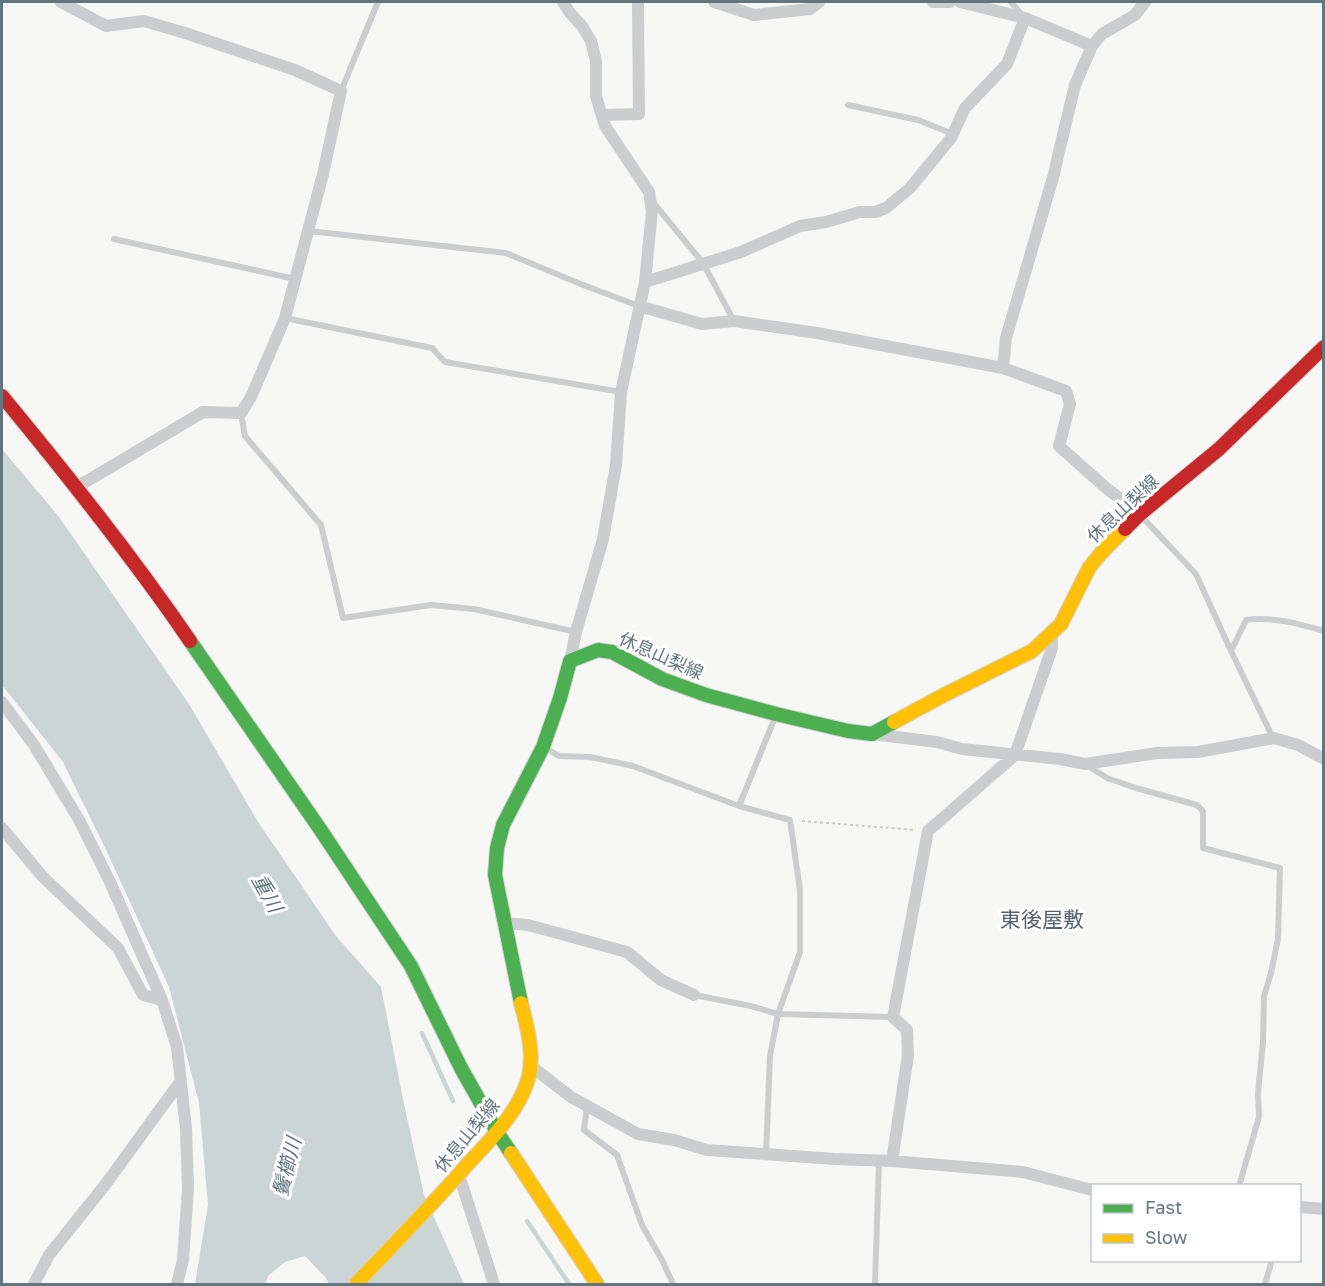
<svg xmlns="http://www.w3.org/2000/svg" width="1325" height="1286" viewBox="0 0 1325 1286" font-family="'Golos Text','Noto Sans JP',sans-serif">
  <rect width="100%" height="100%" fill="#f7f7f6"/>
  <path fill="#cbd5d6" d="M2,449L59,517L189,704L258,822L336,936L381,987L404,1104L424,1195L464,1284H329L326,1278L305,1256L285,1262L268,1276L265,1284H195L208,1205L199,1103L169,987L107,852L63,762L2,685Z"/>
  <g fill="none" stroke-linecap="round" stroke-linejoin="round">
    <path stroke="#cbd5d6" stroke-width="4.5" d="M422,1033L453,1101
      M527,1221L569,1284"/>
    <defs>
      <path id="fast" d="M190,641L320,829L411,966L461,1068L497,1132L511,1153
        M521,1003L495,875L497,848L503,825L543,747L560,698L570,661L598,650L612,652L662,679L706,695L776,714L848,731L872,734L894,722"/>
      <path id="slow" d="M894,722L944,695L1032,651L1061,624L1089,568L1101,553L1125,529
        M511,1153L597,1284
        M356,1284C393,1245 431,1206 466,1166C490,1140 520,1111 529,1076C534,1051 527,1026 521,1003"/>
      <path id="jam" d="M2,396C68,476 132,556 190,641
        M1125,529L1140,514L1219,449L1324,347"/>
    </defs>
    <use href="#fast" stroke="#d4d5d5" stroke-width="16"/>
    <use href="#slow" stroke="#d4d5d5" stroke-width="16"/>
    <use href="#jam" stroke="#d4d5d5" stroke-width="16"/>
    <path stroke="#c9cacb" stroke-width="2" stroke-dasharray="3 3" stroke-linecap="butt" d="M802,821L916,830"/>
    <path stroke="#cccdce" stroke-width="6" d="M1011,2L1022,15
      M341,91L378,2
      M848,105L918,120L953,134
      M652,201L703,263L734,321
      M309,231L506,253L583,285L639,306
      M114,239L295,279
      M285,318L432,348L445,362L621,392
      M241,413L245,436L321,525L343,618L431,605L474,609L576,632
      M1142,517L1196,574L1231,651L1273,738
      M1231,651L1246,620C1270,616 1300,624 1324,631
      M544,747L559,756L590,757L633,766L739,806L790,820L800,890V952L778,1014L770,1056L766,1154
      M1088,766L1107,778L1136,788L1197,805L1203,811V848L1280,868L1278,939L1271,973L1264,996L1263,1041L1258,1094L1259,1117L1239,1186
      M739,806L776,715
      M694,995L751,1006L778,1014L893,1017
      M587,1107L584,1130L617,1155L642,1225L662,1260L673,1284
      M875,1284L879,1161
      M1265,1284L1272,1260"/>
    <path stroke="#cccdce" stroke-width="12" d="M61,2L106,26L144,21L185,33L295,70L341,91L323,174L285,318L251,397L241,413L203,412L77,487
      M563,2L570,13L582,26L591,41L596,61V96L605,126L649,192L652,211L645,282L621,392L616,465L603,539L576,632L570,661
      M714,2L754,15L810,9L819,2
      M933,2H950
      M960,2L1025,18L1092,46
      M602,115L639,114L638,2
      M645,282L741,252L800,226L826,222L860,212H875L886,208L910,188L951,138L965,108L1007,64L1025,18
      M639,306L702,324L734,321L817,333L1003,368L1066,391L1070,404L1059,446L1105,487L1140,514
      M1003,368L1006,338L1054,174L1058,156L1075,85L1092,46L1102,34L1135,15L1145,2
      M2,702L34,745L78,818L110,882L162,1000L177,1047L186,1128L188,1189L183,1260L177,1284
      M872,734L937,742L962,749L1060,759L1085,764L1157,753L1198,752L1274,738L1298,745L1324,759
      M2,828L43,877L118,948L143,995L162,1000
      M504,923L528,925L627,952L661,980L694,995
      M531,1066L571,1097L638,1134L674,1140L707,1150L835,1159L892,1161L1023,1172L1092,1190
      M892,1161L908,1055L907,1030L893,1017L928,831L1015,755L1052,648V633
      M459,1175L494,1284
      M1300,1207L1324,1209
      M34,1284L49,1255L105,1185L180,1082"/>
    <use href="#fast" stroke="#4caf50" stroke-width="14"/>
    <use href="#slow" stroke="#ffc107" stroke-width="14"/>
    <use href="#jam" stroke="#c62828" stroke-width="14"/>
  </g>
  <g text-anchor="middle" stroke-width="6" stroke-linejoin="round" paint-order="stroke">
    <g font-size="18" fill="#627681" stroke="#fff">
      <text transform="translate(1123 509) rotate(-43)" y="6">休息山梨線</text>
      <text transform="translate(661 656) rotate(24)" y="6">休息山梨線</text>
      <text transform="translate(467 1136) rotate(-50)" y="6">休息山梨線</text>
    </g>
    <g font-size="20" font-style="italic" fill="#5d767c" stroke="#fff">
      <text transform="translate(267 893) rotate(61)" y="7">重川</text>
      <text transform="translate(287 1167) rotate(-76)" y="7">鬢櫛川</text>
    </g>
    <g font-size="21" fill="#54636c" stroke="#fff">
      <text x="1042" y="927">東後屋敷</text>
    </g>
  </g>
  <rect width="1325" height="1286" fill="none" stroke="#627681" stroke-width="6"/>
  <rect x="1091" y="1184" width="210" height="78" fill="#ffffff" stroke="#c0c8cd" stroke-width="1.5"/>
  <rect x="1103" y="1204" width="30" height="9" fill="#4caf50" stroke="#c0c8cd" stroke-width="1.5"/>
  <text x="1145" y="1214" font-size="18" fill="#627681">Fast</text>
  <rect x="1103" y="1234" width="30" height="9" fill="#ffc107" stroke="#c0c8cd" stroke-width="1.5"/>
  <text x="1145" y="1244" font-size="18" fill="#627681">Slow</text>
</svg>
